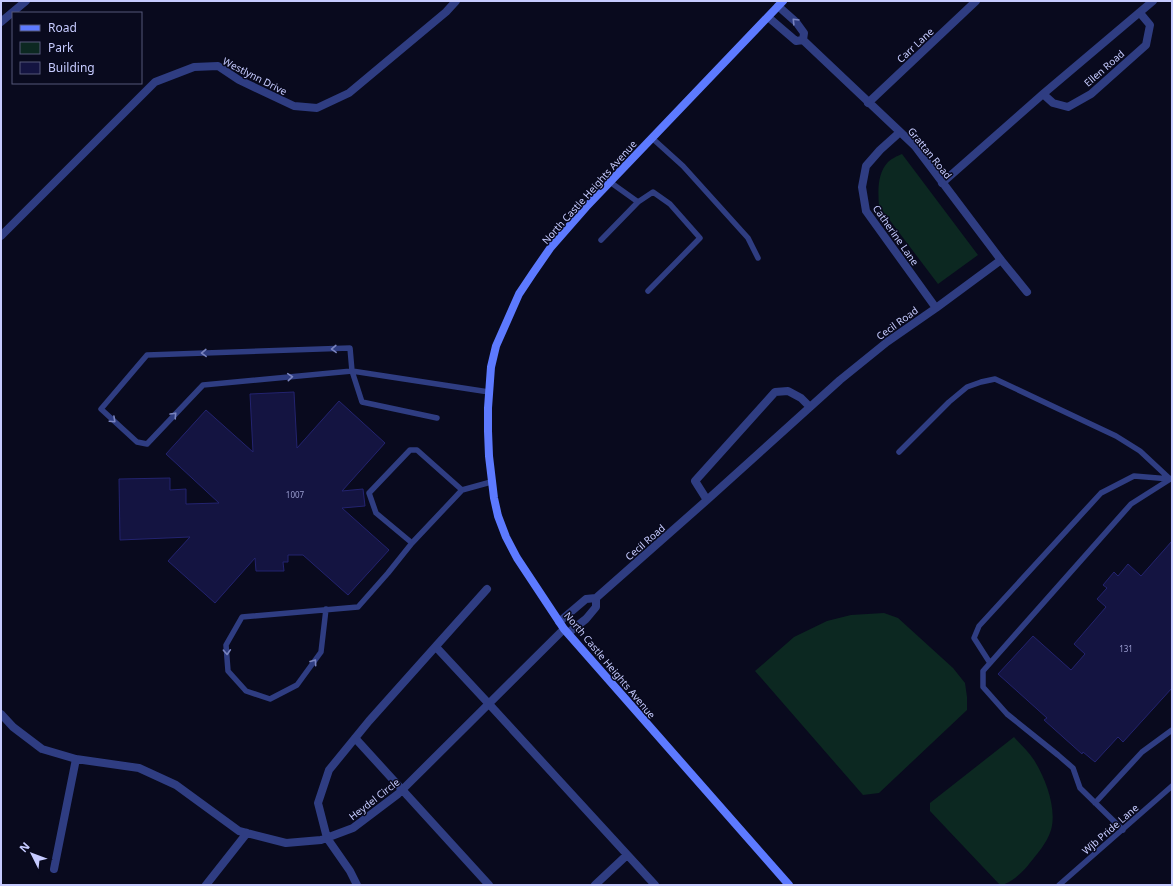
<svg xmlns="http://www.w3.org/2000/svg" width="1173" height="886" viewBox="0 0 1173 886" font-family="'Noto Sans',sans-serif">
  <rect width="100%" height="100%" fill="#090a1e"/>
  <path fill="#0c2821" d="M902,154L978,255L938,284L879,206C878,191 877,174 888,162C891,159 897,156 902,154Z
    M884,613L898,618L953,668L965,683L967,697V710L879,793L863,795L755,671L794,637L827,621L851,615Z
    M1014,737C1021,745 1029,752 1034,760C1046,779 1057,809 1051,830C1047,843 1037,854 1029,864C1024,871 1009,885 1000,885L930,811V803Z"/>
  <path fill="#141441" stroke="#23236f" d="M294,392L297,448L339,401L385,443L342,491L363,489L365,506L342,508L389,550L348,595L303,555H288V562H283L284,571H256L255,558L215,603L168,561L190,537L120,540L119,479L170,478V490L186,489V504L219,503L166,454L206,410L253,452L250,394Z
    M1172,541V688L1123,742L1118,737L1095,762L1083,752L1082,754L1044,720L1047,718L998,674L1033,636L1071,670L1085,654L1074,644L1106,607L1097,599L1107,588L1103,585L1114,572L1118,576L1128,564L1141,576Z"/>
  <g fill="none" stroke-linecap="round" stroke-linejoin="round">
    <path stroke="#2f3d82" stroke-width="5.5" d="M652,138L683,166L748,238L758,258
      M610,182L638,202L653,192L670,204L700,238L648,291
      M601,240L638,202
      M437,418L362,402L352,371L350,348L147,355L101,409L137,442L147,444L203,385L352,371L489,392
      M899,452L949,402L967,387L981,382L995,379L1116,436L1140,451L1170,479
      M462,490L412,543L376,513L369,493L410,450H417L462,490L491,482
      M326,609L321,652L297,685L270,699L246,691L228,671L226,645L242,617L358,607L388,573L412,543
      M990,663L974,638L979,626L1101,493L1134,476L1170,479
      M1095,803L1142,752L1172,730
      M1123,830L1080,788L1073,768L1058,755L1007,714L983,687V671L1131,504L1172,478
      M1059,885L1172,786"/>
    <path stroke="#2f3d82" stroke-width="8" d="M778,6L796,22L804,33L803,40
      M768,17L796,41L803,40
      M1,22L26,1
      M803,40L915,146L1001,260L1027,292
      M1043,94L1053,103L1068,107L1091,94L1146,45L1150,25L1140,13
      M868,103L976,1
      M900,132L880,150L866,166L862,187L866,211L936,308
      M942,183L1043,94L1153,1
      M1,236L155,82L194,67L218,66L239,80L294,106L317,108L349,93L446,12L456,1
      M707,500L695,481L775,392L788,391L801,398L810,407
      M596,598L707,500L840,380L887,342L936,308L1001,260
      M559,622L586,599L596,598
      M568,633L586,619L596,607V598
      M436,647L489,704L655,885
      M1,714L13,727L42,749L76,759L139,768L176,785L239,831L286,843L321,840L353,828L398,794L564,629
      M355,738L489,885
      M54,869L76,759
      M206,885L247,833
      M357,885L350,871L327,838L318,803L329,770L369,721L487,589
      M595,885L627,855"/>
    <path stroke="#5d7aff" stroke-width="8" d="M783,1L586,207L551,247L533,273L519,294L496,346L491,367L488,408V431L489,456L494,498L498,516L506,537L517,558L564,629L789,885"/>
  </g>
  <defs><path id="oneway-chevron" d="M-2-3.5L2.5 0L-2 3.5" fill="none" stroke-width="1.6" stroke-linecap="round" stroke-linejoin="round"/></defs>
  <g stroke="#7a84c0">
    <use href="#oneway-chevron" transform="translate(795 21) rotate(-134)"/>
    <use href="#oneway-chevron" transform="translate(334 349) rotate(178)"/>
    <use href="#oneway-chevron" transform="translate(204 353) rotate(178)"/>
    <use href="#oneway-chevron" transform="translate(290 377) rotate(-5)"/>
    <use href="#oneway-chevron" transform="translate(174 415) rotate(-47)"/>
    <use href="#oneway-chevron" transform="translate(113 420) rotate(43)"/>
    <use href="#oneway-chevron" transform="translate(227 652) rotate(87)"/>
    <use href="#oneway-chevron" transform="translate(314 662) rotate(-54)"/>
  </g>
  <g text-anchor="middle" stroke-width="3" stroke-linejoin="round" paint-order="stroke">
    <g font-size="8" fill="#9a9dd0">
      <text x="295" y="498">1007</text>
      <text x="1126" y="652">131</text>
    </g>
    <g font-size="10" fill="#c6cbff" stroke="#090a1e">
      <text transform="translate(915 45) rotate(-43)" y="4">Carr Lane</text>
      <text transform="translate(1104 68) rotate(-41)" y="4">Ellen Road</text>
      <text transform="translate(255 76) rotate(27)" y="4">Westlynn Drive</text>
      <text transform="translate(930 153) rotate(51)" y="4">Grattan Road</text>
      <text transform="translate(589 192) rotate(-48)" y="4">North Castle Heights Avenue</text>
      <text transform="translate(896 235) rotate(55)" y="4">Catherine Lane</text>
      <text transform="translate(897 323) rotate(-36)" y="4">Cecil Road</text>
      <text transform="translate(645 542) rotate(-41)" y="4">Cecil Road</text>
      <text transform="translate(610 665) rotate(50)" y="4">North Castle Heights Avenue</text>
      <text transform="translate(374 799) rotate(-38)" y="4">Heydel Circle</text>
      <text transform="translate(1110 829) rotate(-41)" y="4">Wjb Pride Lane</text>
    </g>
  </g>
  <rect width="1173" height="886" fill="none" stroke="#c6cbff" stroke-width="4"/>
  <rect x="12" y="12" width="130" height="72" fill="#090a1e" stroke="#555778"/>
  <rect x="20" y="25" width="20" height="6" fill="#5d7aff" stroke="#555778"/>
  <text x="48" y="32" font-size="12" fill="#c6cbff">Road</text>
  <rect x="20" y="42" width="20" height="12" fill="#0c2821" stroke="#555778"/>
  <text x="48" y="52" font-size="12" fill="#c6cbff">Park</text>
  <rect x="20" y="62" width="20" height="12" fill="#141441" stroke="#555778"/>
  <text x="48" y="72" font-size="12" fill="#c6cbff">Building</text>
  <g transform="translate(32 854) rotate(312)" stroke="#090a1e" stroke-width="3" paint-order="stroke">
  <path d="M0-3L7 15L0 10L-7 15Z" fill="#c6cbff"/>
  <text y="-6" font-size="11" font-weight="bold" text-anchor="middle" fill="#c6cbff">N</text>
  </g>
</svg>
